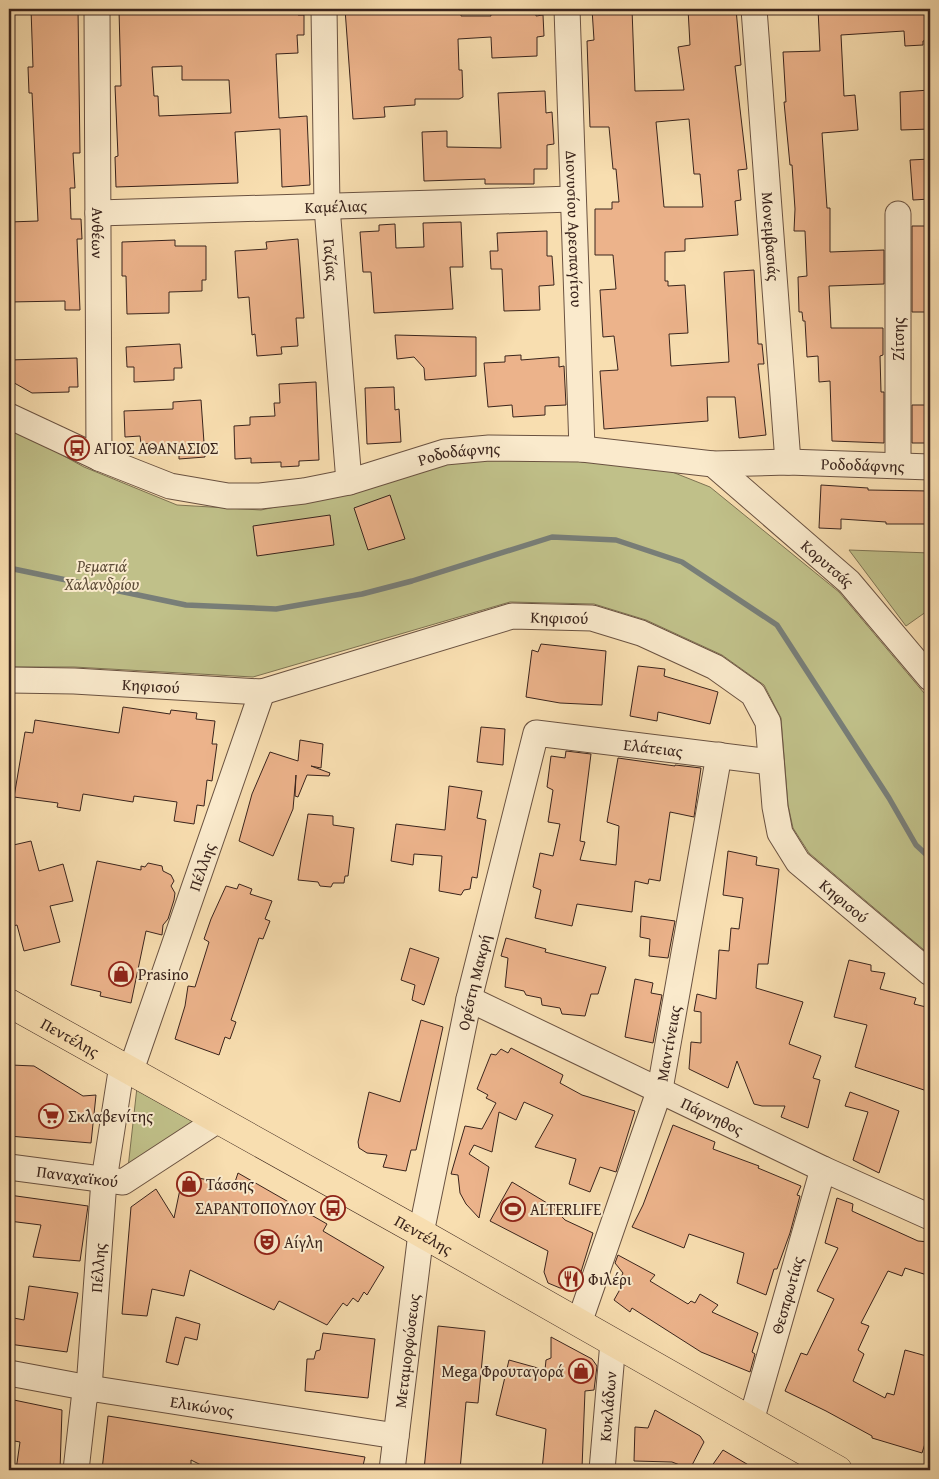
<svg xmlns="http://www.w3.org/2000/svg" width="939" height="1479" viewBox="0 0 939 1479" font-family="'Gentium Book Plus',serif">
  <rect width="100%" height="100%" fill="#f8deb0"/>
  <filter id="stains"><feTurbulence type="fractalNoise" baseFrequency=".004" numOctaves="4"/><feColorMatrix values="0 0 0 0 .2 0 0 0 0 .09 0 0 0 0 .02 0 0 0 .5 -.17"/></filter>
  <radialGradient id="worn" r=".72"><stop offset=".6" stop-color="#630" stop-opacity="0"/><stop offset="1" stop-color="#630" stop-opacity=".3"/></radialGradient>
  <path fill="#c0c089" stroke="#7d7252" d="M9,426L84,467L177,505L261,510L352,491L478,452L627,454L710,487L839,592L930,700V955L809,853L793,828L788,805L781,718L764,685L722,655L646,620L594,604L510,602L253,677L74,667H9Z
    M849,550L930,553V609L906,626Z
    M137,1087L193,1119L192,1124L128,1168Z"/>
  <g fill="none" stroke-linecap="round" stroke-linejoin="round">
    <path stroke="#787e78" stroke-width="5.5" d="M9,568L186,605L276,609L362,594L412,581L552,537L616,540L682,562L777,625L889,798L916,845L930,858"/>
  </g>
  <path fill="#ecb38b" stroke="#3a241c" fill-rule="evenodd" d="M31,9H78L80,153H73L75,188H70L71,219H81L82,239H77L80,310H65V301L9,302V222L38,221L32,93H29L28,67H33Z
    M125,9H298V15H304V35H297L298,53L276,54L279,118L307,116L310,185L282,187L280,129L235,132L238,183L116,187L115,157L118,156L115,86H121L119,10ZM182,66V80H229L231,113L159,116L158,96H154L152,67Z
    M345,9H461V16H491L490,9H535L536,16L543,15L544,36L537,37V56L492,58L491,37L458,39L459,70H462L463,97L459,99H415V105L384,107L385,117L353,119Z
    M592,9H632L635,91L684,90L678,47L690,45L688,9H736L741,65L735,66L747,169L738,170L741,200L735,201L738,235L685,239V251L665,252V281H668V286L685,285L688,333L669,334L671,366L729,362L724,272L754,270L758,344H762L764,364H758L766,435L739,438L735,397H707L708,421L604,429L600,371L618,370L614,336L603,337L600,290L616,289L613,255H595V209H612V202H619L616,169H613L609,127H590L587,41L594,40ZM689,119L694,174H700L703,207H664L656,122Z
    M818,9H930V40L923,41V45L905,46L904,31L841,35L844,96L855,95L858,130L822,133L827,208H830V252L884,250V284L829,286L831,328H883V355L880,356L881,392H884V443L832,441L830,381L819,382L818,356L807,357L805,321H803L802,312H799L798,277L807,276L805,231H794L795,209L792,165H790L784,102H786L783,52L820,51Z
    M930,90V129L901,130L900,92Z
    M545,91L546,113L552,112L554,144L547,145V169H534V184H485V179L424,181L422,132L447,131V147L501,148L498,93Z
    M930,159V199L913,200L910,160Z
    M461,222L463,267H450L453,309L374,313L371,272H363L360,232L379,231V225L395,224L396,248L424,247L423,223Z
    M912,226H930V312H912Z
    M547,231V256H552L554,285L539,286L540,310L504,311L502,269H491L490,251H498L497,233Z
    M298,239L304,318H296L298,346L281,347L282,354L257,356L255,334L252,335L249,297L238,298L235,251L267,249L266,242Z
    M175,240V246H206V280H202V291L169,292V313L127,314L126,276H122V242Z
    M395,335L476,337V376L425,380L424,368L414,357L397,359Z
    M180,344L182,368H174V380L134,382V367H127L126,347Z
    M521,355V360L559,357V367L564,366L566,405L545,406V415L513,417L512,405L488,407L484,363L505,362V356Z
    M77,358L78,387H69V392L32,393L9,380V360Z
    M316,382L319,460L299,461V466L281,467V462L251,463V458L235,459L234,426L250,425V417L275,416L274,403H280L279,384Z
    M394,387L395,410L399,409L401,442L367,444L365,388Z
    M201,400L205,457L179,459V450L157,451L156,443L141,444L140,436L125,437L124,411L173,409V402Z
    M912,405H930V443H912Z
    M821,485L868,488V490L930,491V524H886V522L841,519V529L819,528Z
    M390,495L405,539L368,550L354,508Z
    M330,515L334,545L257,556L253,526Z
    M541,644L606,651L602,705L560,703L526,697L532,650L538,652Z
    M638,666L665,669L664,676L718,692L710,724L658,712L657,721L630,716Z
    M123,707L170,714L171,710L197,713L196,719L215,721L212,744H217L212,781L207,780L204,806L197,805L194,824L174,821L177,802L134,796L133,802L83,794L80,811L57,807L58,803L14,797L25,732L33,733L35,720L119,733Z
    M481,727L505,729L503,765L477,762Z
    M300,740L323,744L321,768L311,766L330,773L329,776L307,775L298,797L295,796L296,775L293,809L273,856L239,841L252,794L270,752L298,761Z
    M566,751L591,754L580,841L585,842L580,860L616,865L619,826L607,822L618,758L675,766V765L701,768L694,817L670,812L660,881L649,879L648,884L635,881L632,912L577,904L572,926L535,918L541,890L533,887L540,853L553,856L560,824L548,822L553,790L547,787L551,756L565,758Z
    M449,786L482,791L477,818L486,820L477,878L472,877L470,889L464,890L461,895L439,891L442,856L414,854L413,865L391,861L396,824L445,830Z
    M308,814L333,816V825L354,828L348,876H345L344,883H333L331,887L320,886L318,882L298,880Z
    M31,841L39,871L63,864L73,901L50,906L60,942L24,951L17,925L9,927V846Z
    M728,851L757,857L756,865L779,869L768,964H758L756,988L803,1002L789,1044L821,1056L813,1078L820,1080L808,1128L781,1117L785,1106H762L754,1104L737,1061L728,1088L689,1069L691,1042L701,1043V1012L694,1011L697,994L716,999L719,950L729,951L731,928L739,929L743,898L723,895Z
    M97,861L141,870V866L145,867L148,863L162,866L163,871L171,875L174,881L171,886L175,893L174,900L168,919L163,925L162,935L146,931L131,1003L100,996L101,992L71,985Z
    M239,884L252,889L250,894L272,901L265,919L270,921L263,939L259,938L231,1020L236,1022L230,1039L225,1037L219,1055L175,1039L185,1006L188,986L195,987L209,942L204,939L211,919L226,886L237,889Z
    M641,916L675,921L668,958L649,956L650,939L640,937Z
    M506,938L546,949L545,952L606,967L598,994H591L585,1016L562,1014L560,1008L542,1005L541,998L526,995L524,991L505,987L508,958L501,956Z
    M410,948L439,958L424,1005L412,1000L415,985L401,980Z
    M849,960L871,965V971L885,973L880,989L916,998L914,1004L930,1008V1092L855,1067L867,1025L834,1017Z
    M635,979L653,983L651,993L662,995L653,1043L625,1037Z
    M421,1020L443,1027L416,1150H411L406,1171L383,1167L387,1155L367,1153L359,1148L358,1142L369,1092L400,1102Z
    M511,1048L563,1075L560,1083L582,1095L635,1111L616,1172L600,1167L590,1192L569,1184L576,1159L535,1147L553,1115L524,1102L516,1120L499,1112L492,1152L474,1145L469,1154L489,1167L479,1218L466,1204L460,1193L458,1175L451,1174L465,1126L482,1129L496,1103L486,1098L488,1095L477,1089L491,1054L496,1055L501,1049L508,1053Z
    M11,1065L34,1066L83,1096L96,1095L91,1143L9,1136Z
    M850,1092L899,1111L879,1173L853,1160L868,1112L845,1106Z
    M673,1125L715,1142L713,1149L759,1166L758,1168L801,1186L797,1195L800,1196L790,1233L777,1269H774L766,1295L737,1283L744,1253L689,1234L684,1248L632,1227L643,1205Z
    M238,1173L327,1224L323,1231L384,1267L367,1295L364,1292L358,1302L353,1298L347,1306L343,1303L327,1325L279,1301L274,1310L190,1270L184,1296L152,1289L147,1316L122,1314L131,1207L156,1189L174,1218L183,1175L234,1185Z
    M512,1182L552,1206L565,1220L593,1233L576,1288H560L548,1283L544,1272L548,1251L490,1221Z
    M9,1195L88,1206L80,1261L33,1257L41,1225L9,1221Z
    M837,1198L853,1204L852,1211L918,1241L930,1242V1276L905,1268L902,1276L888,1271L861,1323L869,1326L858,1350L864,1354L853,1381L885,1398L887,1393L894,1395L905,1350L930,1357V1428L922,1453L872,1438V1436L826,1411L785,1391L801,1353L807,1355L834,1299L817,1291L838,1248L825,1243Z
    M618,1255L655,1275L650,1281L688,1304L691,1301L695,1303L700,1294L718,1305L712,1312L758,1333L752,1352L755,1354L750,1372L701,1352L632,1308L630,1312L614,1300L623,1284L619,1281L623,1273L615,1263Z
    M29,1286L78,1293L67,1352L9,1344V1317L24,1320Z
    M176,1317L200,1324L197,1340L185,1337L178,1365L166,1362Z
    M438,1326L485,1331L478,1403L466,1402L460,1470H424Z
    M323,1333L375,1339L368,1398L305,1391L307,1359H314L316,1351L320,1350Z
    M551,1337L592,1359L597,1366L594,1390L585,1391L582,1468L577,1467V1470H542L546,1429L496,1415L509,1360L545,1370L546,1360L551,1358Z
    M9,1399L62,1410L60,1470H16L20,1442L9,1440Z
    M655,1410L700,1436L704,1442L690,1469L672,1462L634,1461L635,1427L648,1428Z
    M108,1416L365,1457L362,1470H211L191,1460V1470H102Z
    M723,1450L757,1470H709Z"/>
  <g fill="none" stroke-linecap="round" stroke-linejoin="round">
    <defs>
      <g id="minor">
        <path id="s1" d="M97,9L99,458"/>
        <path id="s2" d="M324,9L327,207L349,482"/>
        <path id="s3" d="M567,9L582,449"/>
        <path id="s4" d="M754,9L788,462"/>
        <path id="s5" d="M98,213L573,199"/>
        <path d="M898,214V465"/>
        <path id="s6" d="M9,416L99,458L170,486L228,496H260L304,491L349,482L445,452L489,448L582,449L713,464L788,462L930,467"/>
        <path id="s7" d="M713,464L849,582L930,678"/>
        <path id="s8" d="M9,680L74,681L262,692L512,616L592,618L641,633L715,667L753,694L768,722L775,807L780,833L798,862L930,973"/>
        <path id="s9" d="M469,999L823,1169L930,1217"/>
        <path id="s10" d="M131,1070L262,692"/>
        <path id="s11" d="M9,1167L123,1182L218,1120"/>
        <path id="s12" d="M579,1323L660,1089L719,755"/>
        <path id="s13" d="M9,1373L89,1388L396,1436"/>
        <path id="s14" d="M751,1421L823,1169"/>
        <path id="s15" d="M76,1470L84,1400L89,1388L104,1180L122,1065"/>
        <path id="s16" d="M392,1470L421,1233L469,999L536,733L771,762"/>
        <path id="s17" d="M602,1470L613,1342"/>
      </g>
      <g id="major">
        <path id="s18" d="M9,1003L421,1233L838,1470"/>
      </g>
    </defs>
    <use href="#minor" stroke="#6a5241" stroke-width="27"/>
    <use href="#major" stroke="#3a241c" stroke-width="29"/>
    <use href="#minor" stroke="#faeacc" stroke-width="25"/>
    <use href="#major" stroke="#f8deb0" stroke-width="28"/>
  </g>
  <defs>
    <symbol id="bus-ring" viewBox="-11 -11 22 22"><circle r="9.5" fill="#faeacc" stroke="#8f2418" stroke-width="1.5"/><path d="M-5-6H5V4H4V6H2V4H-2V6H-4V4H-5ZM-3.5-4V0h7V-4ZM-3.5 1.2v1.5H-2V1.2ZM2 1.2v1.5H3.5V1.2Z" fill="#8f2418"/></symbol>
    <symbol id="shop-ring" viewBox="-11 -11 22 22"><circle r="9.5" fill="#faeacc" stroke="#8f2418" stroke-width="1.5"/><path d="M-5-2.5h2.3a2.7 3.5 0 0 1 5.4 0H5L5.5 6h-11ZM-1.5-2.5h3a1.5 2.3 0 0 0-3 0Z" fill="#8f2418"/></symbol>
    <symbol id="supermarket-ring" viewBox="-11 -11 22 22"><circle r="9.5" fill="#faeacc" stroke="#8f2418" stroke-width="1.5"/><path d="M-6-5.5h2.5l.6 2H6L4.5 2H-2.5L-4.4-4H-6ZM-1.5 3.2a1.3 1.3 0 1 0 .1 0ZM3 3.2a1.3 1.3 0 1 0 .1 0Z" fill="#8f2418"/></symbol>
    <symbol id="stadium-ring" viewBox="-11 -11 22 22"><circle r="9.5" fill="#faeacc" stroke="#8f2418" stroke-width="1.5"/><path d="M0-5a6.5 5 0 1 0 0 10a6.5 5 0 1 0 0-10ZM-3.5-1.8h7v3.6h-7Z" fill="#8f2418"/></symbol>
    <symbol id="theatre-ring" viewBox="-11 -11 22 22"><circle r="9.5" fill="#faeacc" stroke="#8f2418" stroke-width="1.5"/><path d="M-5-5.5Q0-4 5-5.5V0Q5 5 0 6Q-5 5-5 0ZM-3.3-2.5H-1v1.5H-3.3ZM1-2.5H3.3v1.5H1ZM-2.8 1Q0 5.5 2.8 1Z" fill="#8f2418"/></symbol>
    <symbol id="restaurant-ring" viewBox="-11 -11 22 22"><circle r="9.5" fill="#faeacc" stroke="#8f2418" stroke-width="1.5"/><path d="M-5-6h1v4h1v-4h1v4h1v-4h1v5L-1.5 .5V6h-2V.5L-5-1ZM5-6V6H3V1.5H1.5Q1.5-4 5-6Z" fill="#8f2418"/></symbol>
  </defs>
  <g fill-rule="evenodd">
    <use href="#bus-ring" x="63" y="434" width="28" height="28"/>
    <use href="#shop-ring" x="107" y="960" width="28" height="28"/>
    <use href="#supermarket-ring" x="37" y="1102" width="28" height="28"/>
    <use href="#shop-ring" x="175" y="1170" width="28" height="28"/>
    <use href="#bus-ring" x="319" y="1194" width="28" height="28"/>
    <use href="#stadium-ring" x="499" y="1195" width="28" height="28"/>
    <use href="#theatre-ring" x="253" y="1228" width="28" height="28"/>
    <use href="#restaurant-ring" x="557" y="1265" width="28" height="28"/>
    <use href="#shop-ring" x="567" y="1357" width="28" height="28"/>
  </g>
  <g text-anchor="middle" stroke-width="4" stroke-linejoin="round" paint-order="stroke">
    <g font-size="16" fill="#3a241c" stroke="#faeacc">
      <text dy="6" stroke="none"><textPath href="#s5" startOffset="238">Καμέλιας</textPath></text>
      <text dy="6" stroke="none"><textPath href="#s3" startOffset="220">Διονυσίου Αρεοπαγίτου</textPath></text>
      <text dy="6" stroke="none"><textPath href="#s1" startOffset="224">Ανθέων</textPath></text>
      <text dy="6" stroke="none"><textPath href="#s4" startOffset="228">Μονεμβασιάς</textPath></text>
      <text dy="6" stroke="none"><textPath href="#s2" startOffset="251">Γαζίας</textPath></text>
      <text transform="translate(898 339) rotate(-90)" y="6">Ζίτσης</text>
      <text dy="6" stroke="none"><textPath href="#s6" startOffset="471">Ροδοδάφνης</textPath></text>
      <text dy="6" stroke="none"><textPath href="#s6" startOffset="876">Ροδοδάφνης</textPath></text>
      <text dy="6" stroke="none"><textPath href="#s7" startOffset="152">Κορυτσάς</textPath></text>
      <text dy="6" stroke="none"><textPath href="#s8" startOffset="562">Κηφισού</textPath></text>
      <text dy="6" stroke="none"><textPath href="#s8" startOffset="142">Κηφισού</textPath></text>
      <text dy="6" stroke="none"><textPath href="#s16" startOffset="870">Ελάτειας</textPath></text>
      <text dy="6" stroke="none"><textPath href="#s10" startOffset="215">Πέλλης</textPath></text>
      <text dy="6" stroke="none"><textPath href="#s8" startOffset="1012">Κηφισού</textPath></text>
      <text dy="6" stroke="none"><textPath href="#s16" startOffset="495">Ορέστη Μακρή</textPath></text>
      <text dy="6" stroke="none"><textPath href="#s18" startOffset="70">Πεντέλης</textPath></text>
      <text dy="6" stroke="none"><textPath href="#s12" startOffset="294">Μαντίνειας</textPath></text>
      <text dy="6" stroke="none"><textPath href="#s9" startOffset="270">Πάρνηθος</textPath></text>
      <text dy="6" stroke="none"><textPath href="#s11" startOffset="69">Παναχαϊκού</textPath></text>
      <text dy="6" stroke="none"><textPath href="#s18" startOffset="475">Πεντέλης</textPath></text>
      <text dy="6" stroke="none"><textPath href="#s15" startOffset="204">Πέλλης</textPath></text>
      <text dy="6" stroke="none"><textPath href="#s14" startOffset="131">Θεσπρωτίας</textPath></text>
      <text dy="6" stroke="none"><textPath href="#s16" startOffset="120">Μεταμορφώσεως</textPath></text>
      <text dy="6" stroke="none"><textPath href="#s13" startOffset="196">Ελικώνος</textPath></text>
      <text dy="6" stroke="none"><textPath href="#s17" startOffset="64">Κυκλάδων</textPath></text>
    </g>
    <g font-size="16" fill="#3a241c" stroke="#faeacc" text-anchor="start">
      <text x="94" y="454">ΑΓΙΟΣ ΑΘΑΝΑΣΙΟΣ</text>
      <text x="138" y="980">Prasino</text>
      <text x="68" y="1122">Σκλαβενίτης</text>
      <text x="206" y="1190">Τάσσης</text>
      <text x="316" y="1214" text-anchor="end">ΣΑΡΑΝΤΟΠΟΥΛΟΥ</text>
      <text x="530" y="1215">ALTERLIFE</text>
      <text x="284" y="1248">Αίγλη</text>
      <text x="588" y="1285">Φιλέρι</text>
      <text x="564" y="1377" text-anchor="end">Mega Φρουταγορά</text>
    </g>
    <g font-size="16" font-style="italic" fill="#5c4b37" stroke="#faeacc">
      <text x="102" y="572">Ρεματιά<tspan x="102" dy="18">Χαλανδρίου</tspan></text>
    </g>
  </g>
  <rect width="939" height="1479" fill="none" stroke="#f8deb0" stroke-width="30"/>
  <rect x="10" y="10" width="919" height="1459" fill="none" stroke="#3a241c" stroke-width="2.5"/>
  <rect x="15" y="15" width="909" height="1449" fill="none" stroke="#3a241c"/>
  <rect width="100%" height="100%" filter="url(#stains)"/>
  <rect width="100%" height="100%" fill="url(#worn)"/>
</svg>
